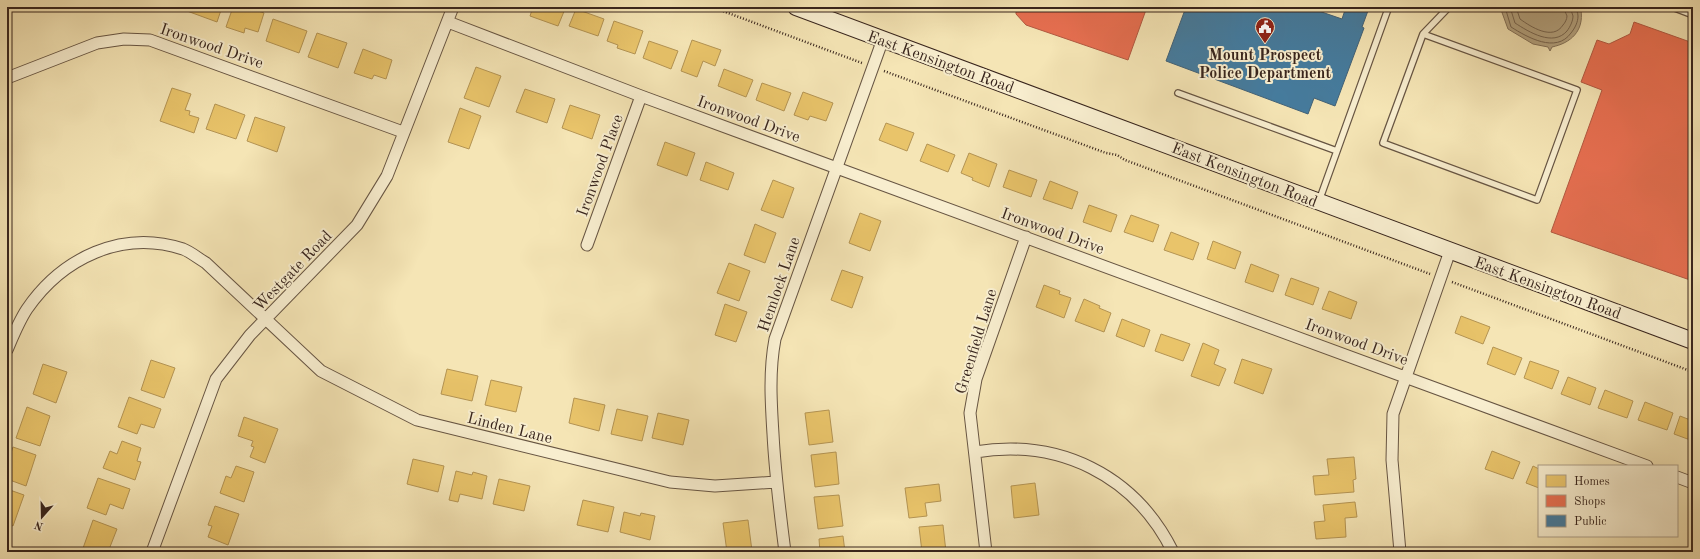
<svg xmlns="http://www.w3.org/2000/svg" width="1700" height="559" viewBox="0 0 1700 559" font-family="'Old Standard TT',serif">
  <rect width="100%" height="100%" fill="#f5e5b5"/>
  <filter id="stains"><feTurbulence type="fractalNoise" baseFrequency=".005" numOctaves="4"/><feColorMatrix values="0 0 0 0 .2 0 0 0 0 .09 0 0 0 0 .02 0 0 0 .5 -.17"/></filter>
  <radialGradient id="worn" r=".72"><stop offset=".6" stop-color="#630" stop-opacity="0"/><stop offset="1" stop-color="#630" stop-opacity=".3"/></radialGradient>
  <path fill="#b5a481" stroke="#837159" d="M1500,7H1577L1581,10C1584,31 1571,43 1552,47L1550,51L1548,47L1533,44L1508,29Z"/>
  <path fill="#e9c46a" stroke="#b49453" d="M188,7H222L217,22L187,11Z
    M233,7H246L264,13L258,32L245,28L244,33L226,27Z
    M533,7H559L565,9L558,26L530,16Z
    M576,9L604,19L598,36L569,26Z
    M273,19L307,31L299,53L266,41Z
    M614,21L643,31L635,54L617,48L618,45L607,41Z
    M317,33L347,43L338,68L308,57Z
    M692,40L721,50L715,66L703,61L697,77L681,71Z
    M649,41L678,51L671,69L643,58Z
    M363,49L392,60L386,79L374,75L372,79L354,73Z
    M476,67L501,76L489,107L464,98Z
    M724,69L753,80L746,97L718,86Z
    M762,83L791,93L784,111L756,100Z
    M172,88L191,94L185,110L190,111L189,115L199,118L194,133L160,121Z
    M525,89L555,99L547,123L516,112Z
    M803,92L833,103L826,121L810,116L808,120L794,115Z
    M215,104L245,115L236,139L206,129Z
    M570,105L600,115L592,139L562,128Z
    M460,108L481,116L469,149L448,142Z
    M255,117L285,127L277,152L247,141Z
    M886,123L914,133L907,151L879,140Z
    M665,142L695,153L687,176L657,165Z
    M927,144L955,155L948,172L920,161Z
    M969,153L997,164L989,187L972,180L973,178L961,173Z
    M706,162L734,173L728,190L700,180Z
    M1009,170L1037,180L1031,197L1003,187Z
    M773,180L794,188L783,218L761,210Z
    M1050,181L1078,192L1072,209L1043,199Z
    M1089,205L1117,215L1111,232L1083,222Z
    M860,213L881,221L870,251L849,243Z
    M1131,215L1159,225L1153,242L1124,232Z
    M755,224L776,233L765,263L744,255Z
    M1171,232L1199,243L1193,260L1164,250Z
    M1213,241L1241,252L1235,269L1207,259Z
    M729,263L750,271L739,301L717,293Z
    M1251,264L1279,275L1273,292L1245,282Z
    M842,270L863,277L852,308L831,300Z
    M1291,278L1319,288L1313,305L1285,295Z
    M1044,285L1060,291L1059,294L1071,298L1064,318L1036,307Z
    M1329,291L1357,302L1351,319L1322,309Z
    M1084,299L1100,306L1099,308L1111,313L1104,332L1075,321Z
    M725,304L747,312L736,342L715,335Z
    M1461,316L1490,327L1483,344L1455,333Z
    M1122,319L1150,330L1144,347L1116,336Z
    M1161,334L1190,344L1183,361L1155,351Z
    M1203,343L1219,350L1214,364L1226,369L1219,386L1191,376Z
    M1493,347L1522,358L1515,375L1487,364Z
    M1242,359L1272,369L1263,394L1234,383Z
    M151,360L175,368L164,398L141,390Z
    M1530,361L1559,371L1552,389L1524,378Z
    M43,364L67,372L56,403L33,394Z
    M447,369L478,376L472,401L441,394Z
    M1568,377L1596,388L1590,405L1561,394Z
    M491,380L522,387L516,412L485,405Z
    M1605,390L1633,401L1627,418L1598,408Z
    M129,397L161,409L154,428L141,424L137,434L118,427Z
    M574,398L605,405L599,431L569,423Z
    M1645,402L1673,413L1667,430L1638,420Z
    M27,407L50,416L40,446L16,438Z
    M617,409L648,416L642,441L611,434Z
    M829,410L833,442L809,445L805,413Z
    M658,413L689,420L683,445L652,438Z
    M1680,416L1693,421V441L1674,434Z
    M244,417L278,429L265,463L250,457L254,447L251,446L253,441L238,436Z
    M122,441L141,448L137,461L141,462L135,480L103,468L110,451L117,454Z
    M13,447L36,455L26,486L7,479V464Z
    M1492,451L1520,462L1513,479L1485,469Z
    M836,452L839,484L815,487L811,455Z
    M1354,457L1356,479L1353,480L1354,492L1315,495L1313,476L1329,475L1327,459Z
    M413,459L444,466L438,492L407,484Z
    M236,466L254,472L244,502L220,493L226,476L231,478Z
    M1533,466L1539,469V488L1526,483Z
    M456,471L472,475L473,472L487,476L482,499L460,494L458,502L449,500Z
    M98,478L130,489L123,509L110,504L106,515L87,508Z
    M499,479L530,486L524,511L493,504Z
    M1035,483L1039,515L1014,518L1011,486Z
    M939,484L941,501L925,503L927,516L909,518L905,488Z
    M7,489L24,495L13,526L7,523Z
    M839,495L843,526L818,529L814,497Z
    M583,500L614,507L608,532L577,525Z
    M1355,502L1357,517L1345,518L1346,537L1316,539L1314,522L1325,521L1323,505Z
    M215,506L239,514L228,545L208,537L212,526L208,525Z
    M624,512L640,516L641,513L655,516L650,540L620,532Z
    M93,520L117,529L108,552L82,551Z
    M748,520L752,551L727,552L723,523Z
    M943,525L946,552H922L919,527Z
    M843,536L845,552H820L819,539Z
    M1359,548L1360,552H1328V551Z"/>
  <path fill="#e76f51" stroke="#b25941" d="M1016,7H1147L1128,60L1026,25L1016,14Z
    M1634,22L1693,43V281L1551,232L1602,90L1581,82L1597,40L1609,44L1630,34Z"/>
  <path fill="#457b9d" stroke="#416177" d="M1186,7H1307L1342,19L1346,7L1369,8L1362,27L1364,28L1335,106L1314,98L1308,114L1166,61Z"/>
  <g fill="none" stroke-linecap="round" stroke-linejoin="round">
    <path stroke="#76644f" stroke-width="1" d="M1505,7L1511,27C1527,37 1556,54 1571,33C1575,28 1578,22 1578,16C1578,12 1576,10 1575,7
      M1510,7L1515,23C1529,32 1553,47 1567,31C1570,27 1573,21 1573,16C1572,13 1571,10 1570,7
      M1516,7L1520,19C1531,27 1553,41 1563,25C1565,23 1567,19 1567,16C1566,13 1564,11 1564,7"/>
    <defs>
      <path id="lane" d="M1672,7L1693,15
        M1423,34L1577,90L1537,200L1383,143L1423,34L1449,7
        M1178,93L1337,151
        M1319,201L1388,9"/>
      <path id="street" d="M448,22L641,96L1647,466
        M7,78L97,43L124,39L150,40L403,132
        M587,245L641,96
        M7,350C13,336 19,321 27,309C62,258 122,229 183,249C191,252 199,259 206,263L321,371L417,420L670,482L715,486L776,482
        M975,452C1059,438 1135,475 1173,552
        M1677,477L1693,483
        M152,552L216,379L250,335L357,225L387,176L453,7
        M785,552C780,513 775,473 773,434C771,402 769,371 775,339L883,39
        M986,552L970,413L976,379L1026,237
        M1400,552L1392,460L1393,414L1450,251"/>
      <path id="secondary" d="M796,7L1693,341"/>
    </defs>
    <use href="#lane" stroke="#675543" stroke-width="8"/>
    <use href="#street" stroke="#675543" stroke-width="13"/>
    <use href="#secondary" stroke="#38251d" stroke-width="18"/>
    <path stroke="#38251d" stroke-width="2.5" stroke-dasharray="1 2" stroke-linecap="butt" d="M712,7L862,63
      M884,71L1106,153L1117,155L1125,160L1430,274
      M1452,282L1693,372"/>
    <use href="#lane" stroke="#f8eecf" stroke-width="5.5"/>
    <use href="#street" stroke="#f8eecf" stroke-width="11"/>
    <use href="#secondary" stroke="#f8eecf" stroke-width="16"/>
  </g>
  <defs>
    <symbol id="civic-pin" viewBox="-11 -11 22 30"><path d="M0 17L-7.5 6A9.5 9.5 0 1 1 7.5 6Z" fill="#8f2418" stroke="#f8eecf"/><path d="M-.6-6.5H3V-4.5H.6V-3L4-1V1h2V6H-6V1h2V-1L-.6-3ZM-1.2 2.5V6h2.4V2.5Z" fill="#fff"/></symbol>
  </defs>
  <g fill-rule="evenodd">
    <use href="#civic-pin" x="1254" y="16" width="22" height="30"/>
  </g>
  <g text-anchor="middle" stroke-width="4" stroke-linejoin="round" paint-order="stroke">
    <g font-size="16" fill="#38251d" stroke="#f8eecf">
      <text transform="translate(212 45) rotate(19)" y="6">Ironwood Drive</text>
      <text transform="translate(941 61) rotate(20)" y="6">East Kensington Road</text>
      <text transform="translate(749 118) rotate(20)" y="6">Ironwood Drive</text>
      <text transform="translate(599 165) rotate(-70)" y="6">Ironwood Place</text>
      <text transform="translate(1245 174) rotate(21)" y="6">East Kensington Road</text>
      <text transform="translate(1053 230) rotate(20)" y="6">Ironwood Drive</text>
      <text transform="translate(292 270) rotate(-46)" y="6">Westgate Road</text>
      <text transform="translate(778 284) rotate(-71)" y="6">Hemlock Lane</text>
      <text transform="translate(1548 287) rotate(20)" y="6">East Kensington Road</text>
      <text transform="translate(975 341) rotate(-73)" y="6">Greenfield Lane</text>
      <text transform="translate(1357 341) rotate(20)" y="6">Ironwood Drive</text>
      <text transform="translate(510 427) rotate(14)" y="6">Linden Lane</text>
    </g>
    <g font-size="16" font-weight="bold" fill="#38251d" stroke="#f8eecf">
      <text x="1265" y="60">Mount Prospect<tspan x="1265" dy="18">Police Department</tspan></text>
    </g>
  </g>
  <rect width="1700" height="559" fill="none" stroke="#f5e5b5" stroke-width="24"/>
  <rect x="8" y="8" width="1684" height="543" fill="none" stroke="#38251d" stroke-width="2"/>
  <rect x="12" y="12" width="1676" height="535" fill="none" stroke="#38251d"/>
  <rect x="1538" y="465" width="140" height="72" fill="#f8eecf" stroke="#ab9e88"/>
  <rect x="1546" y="475" width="20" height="12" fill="#e9c46a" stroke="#ab9e88"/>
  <text x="1574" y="485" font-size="12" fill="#38251d">Homes</text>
  <rect x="1546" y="495" width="20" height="12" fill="#e76f51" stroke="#ab9e88"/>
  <text x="1574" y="505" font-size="12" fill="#38251d">Shops</text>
  <rect x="1546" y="515" width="20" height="12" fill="#457b9d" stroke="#ab9e88"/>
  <text x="1574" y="525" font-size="12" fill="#38251d">Public</text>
  <g transform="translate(42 517) rotate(200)" stroke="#f8eecf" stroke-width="3" paint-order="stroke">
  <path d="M0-3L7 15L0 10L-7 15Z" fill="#38251d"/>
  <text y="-6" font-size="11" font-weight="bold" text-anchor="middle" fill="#38251d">N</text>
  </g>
  <rect width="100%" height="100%" filter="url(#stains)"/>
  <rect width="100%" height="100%" fill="url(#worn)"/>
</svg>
